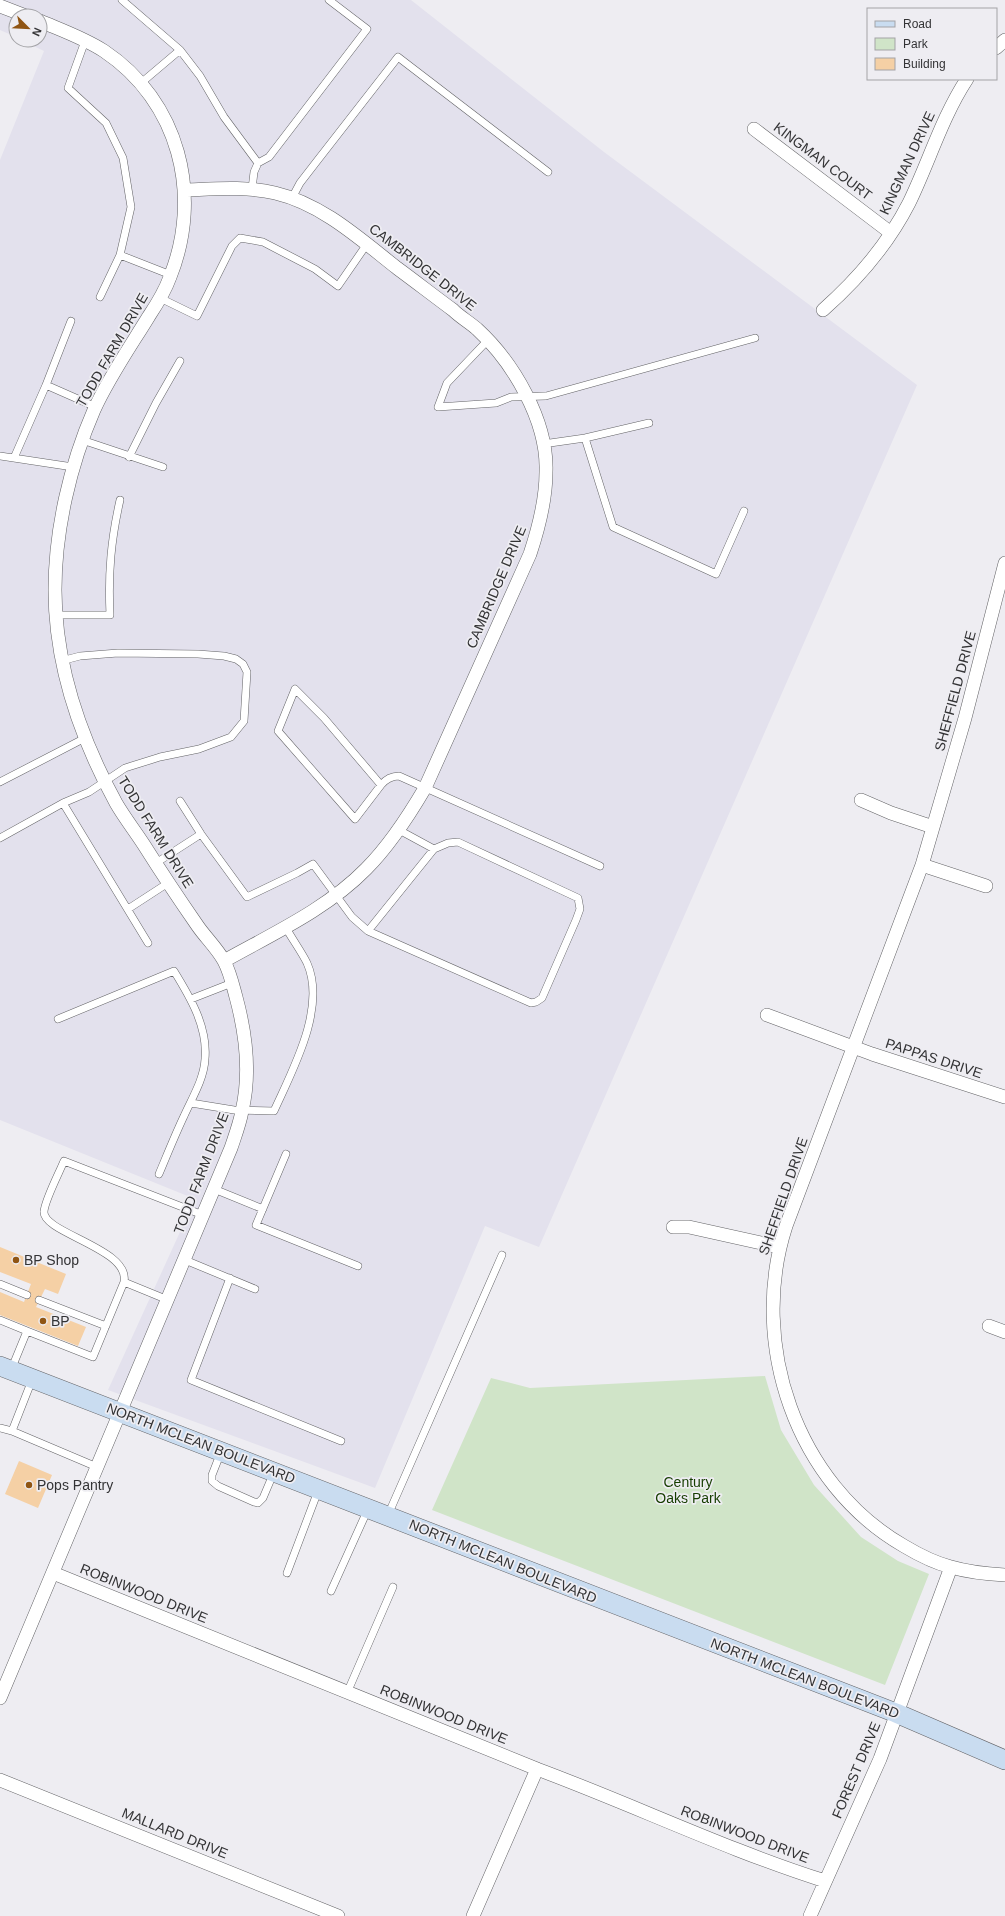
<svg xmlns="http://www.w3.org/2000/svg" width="1005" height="1916" viewBox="0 0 1005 1916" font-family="Helvetica,sans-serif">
  <rect width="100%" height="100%" fill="#eeedf2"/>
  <path fill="#e3e1ed" d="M0,0H411L604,152L917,385L539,1247L485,1226L375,1488L108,1390L195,1199L0,1120V160L44,51L21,40H40V16H16V37L0,30Z"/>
  <path fill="#d0e4c8" d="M765,1376L781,1430L814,1485L861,1537L898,1561L929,1574L885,1685L432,1510L491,1378L530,1388Z"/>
  <path fill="#f5d0a5" d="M0,1247L66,1274L58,1294L45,1289L36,1307L86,1327L78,1346L0,1315V1292L24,1302L31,1284L0,1272Z
    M19,1461L52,1475L38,1508L5,1494Z"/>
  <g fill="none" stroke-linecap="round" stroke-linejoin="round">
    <defs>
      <path id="lane" d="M122,0L180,50
        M85,41L68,88L106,123L123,158L131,207L120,255L171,275
        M141,83L180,50L200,76L224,117L258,163L254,172L252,189
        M258,163L269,157L367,29L329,0
        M292,198L300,183L317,161L398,57L548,172
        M100,297L120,255
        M160,298L197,316L232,246L240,238L263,242L315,269L338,286L367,244
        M488,340L447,383L438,407L496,403L511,397L546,396L755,338
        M46,385L71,321
        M585,438L613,527L716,574L744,511
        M82,440L163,467
        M543,444L585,438L649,423
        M0,456L73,467
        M129,457L156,403L180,361
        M14,458L46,385L96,407
        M56,615H110C108,573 111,540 120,500
        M0,782L85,738
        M381,785L324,718L295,689L278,731L355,819L381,785C386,779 391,776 399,776L600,866
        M180,801L201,834L247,897L297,873L313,864L352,917L368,931L531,1003L536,1002L542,998L576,920L580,909L578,898L458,842L448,843L434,849L399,830
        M63,803L148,943
        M0,838L63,803L89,792L125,768L160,757L199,749L231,737L244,721L247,672L243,664L236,659L224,656L198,654L118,653L80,656L61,661
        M156,863L201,834
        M128,909L168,883
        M368,931L434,849
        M191,999L232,983
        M58,1019L174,971C190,997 208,1027 205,1059C204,1079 192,1098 184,1116C175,1135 167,1155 159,1174
        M191,1103L234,1110L274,1111C292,1071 327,1008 307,963C301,951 292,939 285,926
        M286,1154L256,1225L358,1266
        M214,1189L263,1209
        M185,1260L255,1289
        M230,1278L191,1380L341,1441
        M124,1282C131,1249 43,1233 44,1212C44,1202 59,1173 64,1161L203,1215
        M0,1284L27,1295
        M39,1300L106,1326
        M0,1320L27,1331L11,1370
        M27,1331L93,1357L124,1282L168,1300
        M32,1380L12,1431L97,1467
        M0,1428L12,1431
        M221,1452L212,1475V1481L218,1486L254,1502L258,1503L263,1498L274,1472
        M388,1515L502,1255
        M287,1573L318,1491
        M331,1591L368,1509
        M347,1693L393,1587"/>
      <path id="street" d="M0,6L26,16
        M996,48L1005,40
        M754,129L891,233
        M184,190C214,189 245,186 275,193C322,204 360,239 397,268C416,282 434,296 453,310C460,317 469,322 477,329C513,362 548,421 546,472C546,500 539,527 530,554L425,788C408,817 390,845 366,869C327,909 272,934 224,961
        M823,310C857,280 888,244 909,203C929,162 942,117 967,79
        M1005,563L965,718L922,865L786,1226C748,1343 796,1484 904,1546C919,1555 935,1563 951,1567C968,1572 987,1574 1005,1575
        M861,800L891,813L933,827
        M922,865L986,886
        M767,1015L872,1054L1005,1097
        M673,1227H689L779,1247
        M989,1326L1005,1332
        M53,1573L537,1769C634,1805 727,1850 825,1881
        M0,1698L231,1148C235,1136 240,1123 242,1111C251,1073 246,1034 236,997C233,986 230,972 224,961C217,948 205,937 197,925C179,899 161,872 144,845C135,831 124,817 116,803C80,737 55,666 55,590C55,530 70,465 94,410C109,377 130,347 149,316C157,304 165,291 170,277C203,195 179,101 104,51C84,38 61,30 40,21
        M0,1780L338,1916
        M473,1916L537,1769
        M810,1916L880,1759L951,1567"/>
      <path id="secondary" d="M0,1366L896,1713L1005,1760"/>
    </defs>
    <use href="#lane" stroke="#636366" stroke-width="8"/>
    <use href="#street" stroke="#636366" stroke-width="14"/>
    <use href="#secondary" stroke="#636366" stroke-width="20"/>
    <use href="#lane" stroke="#fff" stroke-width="7"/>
    <use href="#street" stroke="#fff" stroke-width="13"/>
    <use href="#secondary" stroke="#c9dcf0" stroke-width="19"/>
  </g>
  <g fill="#905513" stroke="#eeedf2" stroke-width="1.5">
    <circle cx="16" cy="1260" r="4"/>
    <circle cx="43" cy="1321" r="4"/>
    <circle cx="29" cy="1485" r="4"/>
  </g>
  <g text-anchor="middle" stroke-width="3.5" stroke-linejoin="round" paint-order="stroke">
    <g font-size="14" fill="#333335" stroke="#eeedf2">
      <text transform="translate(823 161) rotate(37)" y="5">KINGMAN COURT</text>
      <text transform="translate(907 163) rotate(-65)" y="5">KINGMAN DRIVE</text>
      <text transform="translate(423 267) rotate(38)" y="5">CAMBRIDGE DRIVE</text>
      <text transform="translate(112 350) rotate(-60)" y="5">TODD FARM DRIVE</text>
      <text transform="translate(496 587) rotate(-67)" y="5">CAMBRIDGE DRIVE</text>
      <text transform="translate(955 691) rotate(-75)" y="5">SHEFFIELD DRIVE</text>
      <text transform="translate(156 832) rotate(58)" y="5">TODD FARM DRIVE</text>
      <text transform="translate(934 1058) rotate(18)" y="5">PAPPAS DRIVE</text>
      <text transform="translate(201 1173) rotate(-69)" y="5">TODD FARM DRIVE</text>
      <text transform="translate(783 1196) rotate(-71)" y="5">SHEFFIELD DRIVE</text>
      <text transform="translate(201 1443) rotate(21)" y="5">NORTH MCLEAN BOULEVARD</text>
      <text transform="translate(503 1561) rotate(22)" y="5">NORTH MCLEAN BOULEVARD</text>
      <text transform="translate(144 1593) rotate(22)" y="5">ROBINWOOD DRIVE</text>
      <text transform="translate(805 1678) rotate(21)" y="5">NORTH MCLEAN BOULEVARD</text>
      <text transform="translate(444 1714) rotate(22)" y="5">ROBINWOOD DRIVE</text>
      <text transform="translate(856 1770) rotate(-67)" y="5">FOREST DRIVE</text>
      <text transform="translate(175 1833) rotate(22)" y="5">MALLARD DRIVE</text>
      <text transform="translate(745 1834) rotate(21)" y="5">ROBINWOOD DRIVE</text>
    </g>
    <g font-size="14" fill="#333335" stroke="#eeedf2" text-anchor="start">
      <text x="24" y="1265">BP Shop</text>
      <text x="51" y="1326">BP</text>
      <text x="37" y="1490">Pops Pantry</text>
    </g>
    <g font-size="14" fill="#163e00" stroke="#eeedf2">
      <text x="688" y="1487">Century<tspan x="688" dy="16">Oaks Park</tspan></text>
    </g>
  </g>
  <rect x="867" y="8" width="130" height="72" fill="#eeedf2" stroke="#a3a3a6"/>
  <rect x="875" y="21" width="20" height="6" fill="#c9dcf0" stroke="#a3a3a6"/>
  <text x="903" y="28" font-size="12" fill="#333335">Road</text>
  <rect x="875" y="38" width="20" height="12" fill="#d0e4c8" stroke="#a3a3a6"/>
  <text x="903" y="48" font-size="12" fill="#333335">Park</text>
  <rect x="875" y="58" width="20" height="12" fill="#f5d0a5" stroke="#a3a3a6"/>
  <text x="903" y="68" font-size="12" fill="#333335">Building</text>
  <g transform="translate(28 28) rotate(114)"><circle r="19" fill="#eeedf2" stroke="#a3a3a6"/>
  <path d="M0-3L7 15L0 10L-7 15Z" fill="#905513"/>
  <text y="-6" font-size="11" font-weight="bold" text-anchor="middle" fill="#333335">N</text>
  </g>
</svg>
